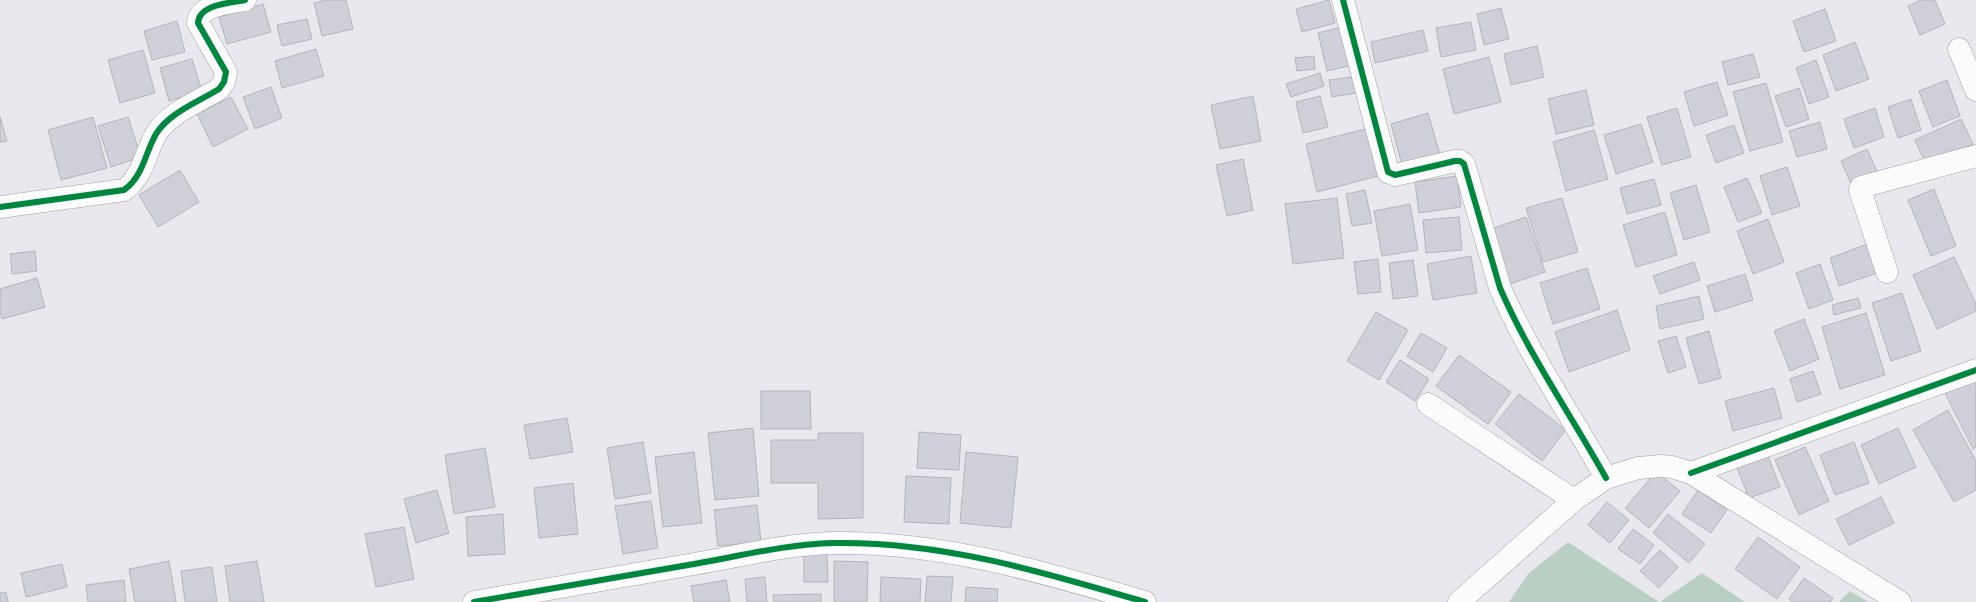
<svg xmlns="http://www.w3.org/2000/svg" width="1976" height="602" viewBox="0 0 1976 602" font-family="Barlow,sans-serif">
  <rect width="100%" height="100%" fill="#e8e8ee"/>
  <path fill="#bacfc4" d="M1568,542L1659,602H1509L1528,574Z
    M1702,573L1745,602H1660Z
    M1850,591L1868,602H1839Z"/>
  <path fill="#cfd0da" stroke="#b4b4b8" d="M326,0H346L353,29L322,36L314,3Z
    M1329,0L1335,23L1302,32L1296,9Z
    M1921,0H1935L1945,24L1920,35L1908,6Z
    M263,4L271,32L227,44L219,17Z
    M1501,8L1509,39L1484,45L1477,14Z
    M1825,9L1836,41L1804,52L1793,21Z
    M307,19L312,39L282,46L277,25Z
    M177,21L185,52L152,60L144,31Z
    M1471,22L1476,50L1441,57L1436,28Z
    M1342,27L1352,65L1327,71L1318,33Z
    M1423,30L1428,51L1375,63L1371,42Z
    M1855,42L1869,79L1836,91L1823,55Z
    M1537,46L1544,77L1511,85L1504,54Z
    M316,49L324,76L282,88L275,61Z
    M143,50L155,93L120,103L108,60Z
    M1753,54L1760,77L1728,85L1722,62Z
    M1314,56L1315,69L1297,71L1295,58Z
    M1489,57L1501,102L1454,114L1443,69Z
    M192,59L202,91L169,101L160,68Z
    M1816,60L1829,97L1809,104L1796,68Z
    M1320,73L1324,86L1291,97L1286,84Z
    M1361,76L1363,92L1332,97L1329,80Z
    M1947,80L1960,116L1933,127L1919,91Z
    M1717,82L1728,115L1694,126L1684,92Z
    M1766,83L1783,142L1750,151L1733,92Z
    M271,87L282,118L255,129L243,97Z
    M1799,88L1809,119L1786,127L1775,96Z
    M1586,90L1594,125L1556,134L1548,99Z
    M1253,96L1261,141L1220,149L1211,105Z
    M1320,96L1328,127L1303,133L1296,102Z
    M231,97L248,129L213,147L197,114Z
    M1911,99L1921,130L1898,138L1888,107Z
    M1677,108L1691,157L1662,165L1647,117Z
    M1875,108L1884,137L1854,148L1844,119Z
    M1428,113L1441,158L1403,169L1391,124Z
    M0,117L7,141L0,142Z
    M93,117L107,168L61,180L48,130Z
    M128,117L141,157L111,167L98,126Z
    M1961,119L1973,144L1926,165L1915,140Z
    M1820,122L1827,149L1797,157L1789,131Z
    M1641,124L1653,162L1616,174L1604,135Z
    M1734,125L1744,153L1716,163L1706,135Z
    M1369,128L1382,175L1317,192L1306,144Z
    M1594,130L1608,179L1566,191L1553,142Z
    M1867,149L1878,174L1852,186L1841,161Z
    M1243,159L1253,210L1227,216L1216,165Z
    M1787,167L1800,206L1772,215L1760,176Z
    M180,170L199,202L158,227L139,195Z
    M1457,176L1461,207L1419,213L1415,182Z
    M1747,178L1762,213L1738,222L1724,187Z
    M1654,179L1661,205L1627,214L1620,188Z
    M1696,185L1710,232L1684,240L1670,193Z
    M1934,189L1956,246L1931,256L1908,200Z
    M1365,190L1372,223L1352,226L1346,194Z
    M1337,198L1344,258L1293,264L1285,204Z
    M1562,198L1578,252L1543,262L1526,208Z
    M1410,204L1418,250L1382,256L1374,211Z
    M1665,212L1677,255L1636,267L1623,225Z
    M1459,217L1462,250L1426,253L1423,220Z
    M1526,217L1545,272L1507,285L1488,230Z
    M1768,219L1784,262L1753,274L1737,231Z
    M1870,243L1880,272L1839,286L1830,258Z
    M35,251L37,271L12,274L10,254Z
    M1471,256L1477,293L1433,300L1427,264Z
    M1954,257L1976,304V311L1937,329L1913,275Z
    M1378,259L1381,292L1358,294L1354,262Z
    M1413,260L1418,296L1393,299L1389,263Z
    M1694,262L1700,280L1660,294L1653,276Z
    M1820,264L1833,300L1809,309L1796,273Z
    M1587,268L1600,309L1553,324L1540,283Z
    M1745,274L1753,300L1715,312L1707,286Z
    M37,278L45,307L2,319L0,311V289Z
    M1902,293L1921,351L1891,361L1872,303Z
    M1699,296L1704,319L1660,329L1656,306Z
    M1858,298L1861,308L1834,315L1832,305Z
    M1617,310L1630,350L1569,372L1555,332Z
    M1376,312L1408,330L1379,380L1347,361Z
    M1866,313L1885,375L1840,389L1822,327Z
    M1804,319L1819,359L1790,371L1774,331Z
    M1709,331L1721,378L1699,384L1686,338Z
    M1421,333L1447,348L1433,372L1407,356Z
    M1676,336L1686,367L1668,373L1658,341Z
    M1459,355L1511,392L1488,424L1436,386Z
    M1400,360L1429,379L1415,401L1386,382Z
    M1813,371L1821,394L1797,402L1790,379Z
    M1976,377V447L1973,449L1945,393Z
    M1774,388L1782,418L1733,431L1725,401Z
    M761,391H810L811,429H761Z
    M1519,394L1566,430L1542,461L1495,424Z
    M1948,410L1976,461V490L1954,502L1913,430Z
    M567,418L573,452L530,459L524,425Z
    M753,428L759,496L715,500L708,433Z
    M1898,428L1916,467L1879,484L1861,445Z
    M919,432L961,435L959,470L917,468Z
    M818,433H863V518L818,519V483H771V440H818Z
    M643,442L651,493L615,499L607,448Z
    M1854,442L1869,483L1835,495L1820,455Z
    M1805,447L1829,501L1799,515L1775,460Z
    M485,448L495,507L454,514L445,455Z
    M1766,451L1780,487L1749,498L1735,463Z
    M694,452L702,523L663,527L655,457Z
    M966,452L1018,457L1011,528L960,523Z
    M1656,472L1680,491L1649,528L1625,508Z
    M906,476L951,478L949,524L904,522Z
    M573,483L578,534L539,538L534,488Z
    M437,490L449,533L416,543L404,499Z
    M1698,490L1727,510L1711,533L1682,514Z
    M1881,497L1894,523L1849,545L1836,519Z
    M651,501L658,548L623,554L615,506Z
    M1607,502L1629,520L1610,543L1588,525Z
    M757,505L761,542L718,546L714,510Z
    M503,514L505,554L468,556L466,517Z
    M1668,514L1705,544L1689,563L1653,533Z
    M404,527L414,579L376,587L365,534Z
    M1633,529L1654,545L1640,564L1618,549Z
    M1758,537L1800,567L1777,599L1735,569Z
    M1660,550L1678,567L1659,588L1640,571Z
    M827,553L828,582H804V554Z
    M169,561L176,602H135L129,569Z
    M257,561L264,602H230L225,566Z
    M834,561L868,562L867,602H834Z
    M62,564L67,587L26,597L21,573Z
    M212,567L217,602H185L181,571Z
    M927,576L953,577L951,602H925Z
    M765,577L767,602H747L745,579Z
    M881,577L921,579L920,602H880Z
    M1804,578L1833,598L1830,602H1793L1789,599Z
    M124,580L126,602H88L86,585Z
    M726,580L730,602H694L691,586Z
    M966,587L998,589L997,602H965Z
    M6,592L8,602H0V593Z
    M821,594V602H774L773,595Z"/>
  <g fill="none" stroke-linecap="round" stroke-linejoin="round">
    <defs>
      <path id="minor" d="M1343,0L1388,172L1395,175L1455,161H1460L1464,164L1500,288C1529,355 1571,415 1606,478
        M1959,49L1976,90
        M0,207L124,190C143,177 145,153 156,134C169,113 198,102 219,89L224,82L226,72L198,23C199,4 231,3 245,0
        M1887,272L1860,190L1861,187L1976,156
        M1428,404L1574,500
        M1691,473L1976,370
        M474,602C547,589 621,577 694,564C740,556 787,544 833,543C941,541 1043,572 1145,602
        M1459,602L1574,500L1606,478L1638,468L1661,466L1672,467L1691,473L1900,602"/>
    </defs>
    <use href="#minor" stroke="#a0a1a5" stroke-width="23"/>
    <use href="#minor" stroke="#fcfcfc" stroke-width="22"/>
    <defs>
      <path id="cycleway" d="M1343,0L1388,172L1395,175L1455,161H1460L1464,164L1500,288C1529,355 1571,415 1606,478
        M0,207L124,190C143,177 145,153 156,134C169,113 198,102 219,89L224,82L226,72L198,23C199,4 231,3 245,0
        M1691,473L1976,370
        M474,602C547,589 621,577 694,564C740,556 787,544 833,543C941,541 1043,572 1145,602"/>
    </defs>
    <use href="#cycleway" stroke="#f2f3fe" stroke-width="8"/>
    <use href="#cycleway" stroke="#00873e" stroke-width="6"/>
  </g>
</svg>
